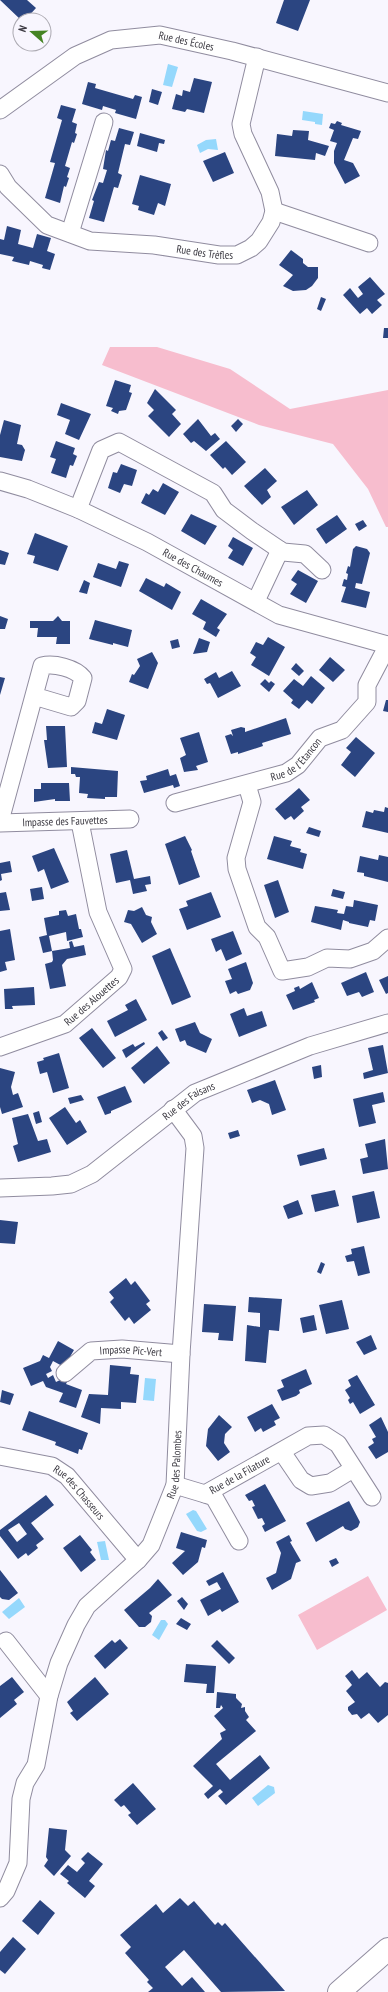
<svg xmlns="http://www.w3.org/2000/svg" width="388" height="1992" viewBox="0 0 388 1992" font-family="'PT Sans Narrow',sans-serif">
  <rect width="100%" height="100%" fill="#f8f6fe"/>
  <path fill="#f7bdce" d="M110,347H157L230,369L290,409L388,390V527H386L368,489L333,444L259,425L102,365Z
    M368,1576L387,1610L317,1650L298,1615Z"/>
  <path fill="#95d8fc" d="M168,64L178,67L172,87L163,85Z
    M303,111L323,114L322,125L315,124V122L302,120Z
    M216,139L218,150L208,149L200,153L197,145L206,140Z
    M145,1378L156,1379L154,1401L143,1400Z
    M193,1510L196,1511L207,1529L201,1532L197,1531L186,1514Z
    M105,1541L109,1560H101L97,1542Z
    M19,1598L25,1607L9,1619L2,1612Z
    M161,1620H165L168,1624L159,1640L152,1635Z
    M268,1785L274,1787L275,1793L258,1806L252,1798Z"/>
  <path fill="#2b4581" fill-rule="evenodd" d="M0,0H27L36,8L25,20H21Z
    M284,0H310L298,31L276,23Z
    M194,78L212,82L204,113L187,109L185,112L172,109L176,94L182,96L183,90L190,92Z
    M88,82L96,84L95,88L133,99L135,95L142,97L136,119L115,113L116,110L103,106L102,110L82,104Z
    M152,89L162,92L158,105L149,102Z
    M61,105L76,109L72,122L77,124L75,133L77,134L74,143L72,142L65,166L70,168L67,177L69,178L66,187L64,186L60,203L45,198L55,163L50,162L62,120L57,118Z
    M337,121L342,123L341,125L361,131L358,139L353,138L344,160L353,163L360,176L345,184L334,163V151L337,143L330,141L334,130L329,128L331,123L335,124Z
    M119,128L134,132L130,145L125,144L118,173L122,175L118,188L114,187L104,222L89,218L94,201L92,200L99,182L103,183L107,170L103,169L106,150L108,151L111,140L115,141Z
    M293,130L309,131L308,140L329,146L325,156L316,153L315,160L275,156L277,134L292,136Z
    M140,133L165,140L164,144L159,143L157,152L137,146Z
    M225,152L234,173L213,182L203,161Z
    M140,175L171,184L165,206L158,203L154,215L138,210L139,206L132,204Z
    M7,226L21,230L18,244L33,248L37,234L51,238L47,251L55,254L50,270L42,268L43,265L30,261L29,265L12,261L14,257L0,254V239L4,240Z
    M291,250L303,259V263L308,267H318V278L312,286L306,290L293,291L283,286L293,275L279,265Z
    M370,277L385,294L377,300L382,305L372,314L367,308L360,314L343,295L350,288L358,298L363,294L358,287Z
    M321,297L326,299L321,311L317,309Z
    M384,328H388V338H383Z
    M115,380L131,385L129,392L132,393L126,410L119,411L118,414L111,411L113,408L106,406Z
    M155,389L176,410L172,414L181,424L169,437L148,416L154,410L147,403Z
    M61,403L91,414L79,440L65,434L70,420L57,415Z
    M198,419L211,436L215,433L220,439L206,451L194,441L191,443L183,434Z
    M238,419L243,424L236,432L231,426Z
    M4,420L21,425L17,444L22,445L25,450L22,461L0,457V435Z
    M56,441L75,448L73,454L77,456L73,466L70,465L66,478L51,473L56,459L50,457Z
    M226,441L246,462L232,475L225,467L223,469L210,455Z
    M121,464L137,470L132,486L124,484L120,493L108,488L113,472L117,473Z
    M265,468L277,481L267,490L271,497L262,505L244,486Z
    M163,483L179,492L165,515L141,503L146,493L149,495L153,489L158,492Z
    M307,490L318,505L294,525L281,507Z
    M191,514L217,526L205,545L181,531Z
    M337,515L347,529L326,544L316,529Z
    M363,520L367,526L359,531L355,524Z
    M35,533L68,546L58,571L33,563L35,556L27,554Z
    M233,537L253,548L243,566L228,558L233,550L228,546Z
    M356,546L367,549L370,553L362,584L356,583L355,588L370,592L366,608L341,602L346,587L342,586L344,579L347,580L348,574L346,573L348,566L350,567L353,549Z
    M0,550L9,553L5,565L0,564Z
    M119,561L129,564L121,587L93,577L98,563L116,569Z
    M298,570L318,581L306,603L290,594L297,584L291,580Z
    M146,578L164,587L166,583L181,592L172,610L139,591Z
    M84,580L90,583L87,594L79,592Z
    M201,599L227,614L217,628L220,630L216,637L203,629L206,622L192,614Z
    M0,616L8,619L5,629H0Z
    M58,616L62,621H70V644H56L57,637H37L38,628H30V621H53Z
    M95,620L132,630L128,647L113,643V645L89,639Z
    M268,637L285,647L269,676L251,665L256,657L250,653L256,642L263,645Z
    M199,638L210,642L207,652L193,654Z
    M178,639L180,647L172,649L170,641Z
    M152,652L158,663L148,689L129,682L132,674L134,675L140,666L137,659Z
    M330,657L345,670L333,682L319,670Z
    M296,663L304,671L299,676L291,669Z
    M232,671L241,686L218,698L210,683L207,684L204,679L216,672L219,678Z
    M311,676L325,688L312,704L307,700L299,709L291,703L293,700L283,691L294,679L303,686Z
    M0,677L5,678L0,695Z
    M265,679L269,683L271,681L275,684L269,692L260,684Z
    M386,700H388V712L383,711Z
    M107,709L125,715L117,740L92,733L95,722L102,724Z
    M286,718L291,734L262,743L263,746L238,754V752L231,754L225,736L231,734L233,736L231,730L241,727L245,728V732Z
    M46,726H65L67,767L48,768L44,740H47Z
    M199,732L208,762L196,766L198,770L184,772L180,758L186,755L180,738Z
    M356,737L375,753L355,777L341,765L351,752L346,748Z
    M71,767L118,771L117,797H105V799L87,798L88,794L79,793L80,777H76L75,774H71Z
    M168,769L170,776L176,774L180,786L174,788L173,785L144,793L140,781L147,780L146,776Z
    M41,783H69L70,801H55V799L34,802V789H41Z
    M299,788L310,800L301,807L304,811L294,820L291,816L285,820L275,809Z
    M385,807L388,808V833L362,827L366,811L373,813L374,810L384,812Z
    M309,827L321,831L319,837L306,833Z
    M185,836L192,850L191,851L200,877L179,885L165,844Z
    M274,836L292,841L290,846L301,849L300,852L307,854L303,869L267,859Z
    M54,848L69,882L51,889L44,869L38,872L32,856Z
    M127,850L134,879L150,876L151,884L145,885L147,891L133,894L130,880L116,883L110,854Z
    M379,855L388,857V882L364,876V873L357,872L360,856L378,860Z
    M10,861L12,872L1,874L2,880L0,881V863Z
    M278,880L289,912L275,918L264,885Z
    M42,887L44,899L32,901L30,889Z
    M333,889L345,892L343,899L331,896Z
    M6,892L10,910L0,911V893Z
    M211,892L221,917L187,930L179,909L188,906L186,901Z
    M354,900L378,905L375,921L370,920L368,927L349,923V922L343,920L341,930L311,922L315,906L338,910L337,913L344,914L346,906L353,907Z
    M142,907L146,915L152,917L151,922L157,934L142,943L131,924L124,922L128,910L134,911Z
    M66,910L68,916L76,914L79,929H81L83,937L67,941L66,932L49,936L52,951L70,948L69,942L72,941L74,947L84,945L86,955L67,959L62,965L66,986L50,989L45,964L52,962L53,960L52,951L43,953L39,937L47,935L44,918L59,915V911Z
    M10,929L15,960L5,962L7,970L0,972V931Z
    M233,931L242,954L226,961L221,949L216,952L211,939Z
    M170,948L191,997L172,1005L152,956Z
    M246,962L253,983L250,990L238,994L236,991L230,994L225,981L232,979L228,969Z
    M366,972L374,992L362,997L359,992L347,996L341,983Z
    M388,976V993L386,994L379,980Z
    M312,982L319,998L314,1000L315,1002L293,1010L286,995L295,991L294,988L299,986L300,989Z
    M34,987L35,1005L12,1006L13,1009H5L4,989Z
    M136,999L147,1020L115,1037L107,1021L128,1010L125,1005Z
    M244,1008L247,1016L262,1011L267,1026L239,1037L230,1014Z
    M195,1022L200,1033L212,1039L206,1053L187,1045L185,1040L180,1042L175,1029Z
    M92,1028L116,1058L103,1068L79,1038Z
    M162,1030L168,1038L163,1041L158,1033Z
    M144,1042L145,1044L126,1058L122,1050L133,1044L135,1047Z
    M383,1045L388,1073L364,1079L363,1073L373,1070L368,1048Z
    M157,1046L170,1063L144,1084L131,1068Z
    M59,1053L69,1088L53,1093L47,1072L40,1074L37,1062L44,1060L43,1058Z
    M321,1065L322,1077L314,1079L312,1067Z
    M0,1068L15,1072L11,1087L13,1095L18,1093L23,1107L2,1114L0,1107Z
    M275,1080L286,1110L272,1115L269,1104L260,1100L252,1103L247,1090Z
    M125,1086L132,1102L111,1111V1113L105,1115L97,1097Z
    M383,1092L385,1102L372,1105L376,1123L359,1127L353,1099Z
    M81,1095L84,1100L70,1104L68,1098Z
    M65,1107L76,1123L80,1120L87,1132L67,1145L49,1118Z
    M39,1111L42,1122L36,1124L33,1113Z
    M28,1114L38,1141L47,1139L51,1152L18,1162L13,1146L18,1144L12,1118Z
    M238,1130L240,1136L230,1139L228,1133Z
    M385,1139L388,1169L363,1174L360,1159L368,1157L365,1144Z
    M324,1148L327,1159L300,1166L297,1155Z
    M335,1190L339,1206L315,1212L311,1195Z
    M374,1191L380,1218L357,1223L352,1196Z
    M298,1200L303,1214L288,1219L283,1206Z
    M0,1220L18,1222L15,1244L0,1243Z
    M364,1246L370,1273L358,1276L354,1261L347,1262L345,1256L352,1254L351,1249Z
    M321,1262L325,1264L321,1274L317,1272Z
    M126,1278L131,1285L135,1281L150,1301L146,1304L151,1310L134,1324L129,1317L125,1321L110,1302L114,1298L109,1292Z
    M249,1297L282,1299L279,1331L269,1330L266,1363L245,1361L247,1325L260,1327V1313L248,1312Z
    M342,1300L349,1329L326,1334L319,1305Z
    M204,1304L236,1306L233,1341L218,1340L219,1333L202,1332Z
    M314,1315L317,1330L303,1333L300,1318Z
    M371,1335L377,1349L364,1355L356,1342Z
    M58,1341L74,1350L64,1367L53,1361L50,1367L52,1371L46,1374L48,1378L53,1375L56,1382L60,1380L67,1382L66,1384L82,1390L76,1408L59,1402L63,1393L46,1387L43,1381L31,1386L23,1368L40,1361L43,1355L49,1358Z
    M110,1365L131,1367L130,1374L139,1375L136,1403L121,1402V1409L101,1408L100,1424L81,1417L89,1394L108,1395Z
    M306,1369L312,1384L299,1390L300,1393L296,1396L282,1401L277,1390L284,1387L281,1380Z
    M357,1375L375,1405L360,1414L353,1402L350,1404L348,1400L350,1398L345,1390L351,1386L348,1380Z
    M2,1390L14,1394L10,1405L0,1402Z
    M272,1404L280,1418L274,1421L276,1425L263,1432L261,1428L255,1432L247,1417Z
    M29,1411L88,1433L82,1450L79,1449L78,1454L55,1445L56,1442L22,1430Z
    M219,1415L232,1427L225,1434L224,1443L230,1452L218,1461L206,1446L208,1429Z
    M381,1417L388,1432V1452L376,1459L368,1447L374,1443L372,1439L376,1437L369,1425Z
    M265,1484L286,1521L265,1532L262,1526L265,1524L262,1518L258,1519L252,1507L255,1506L252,1500L249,1501L245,1495Z
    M46,1495L54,1505L31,1523L44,1539L36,1545L38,1548L28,1556L26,1553L18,1559L0,1536V1530ZM19,1523L27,1534L17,1542L8,1530Z
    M349,1501L360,1522L358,1527L351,1531L345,1529L343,1526L316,1542L306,1523Z
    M181,1532L207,1540L205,1548L202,1547L198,1562L183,1575L172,1563L185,1551L176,1548Z
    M80,1535L92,1550L90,1552L96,1560L81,1572L63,1548Z
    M289,1535L292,1541L290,1542L301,1561L296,1563L291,1579L272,1590L266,1578L276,1573L281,1553L276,1542Z
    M336,1558L339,1563L332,1567L329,1561Z
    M0,1570L18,1593L9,1600L2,1599L0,1597Z
    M223,1572L239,1602L222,1612L220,1609L208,1616L200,1600L221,1589L217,1582L209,1586L206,1581Z
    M158,1579L172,1595L149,1613L152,1616L151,1622L145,1627H139L124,1610L150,1588Z
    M182,1597L188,1604L184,1610L177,1601Z
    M181,1618L191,1624L187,1630L176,1624Z
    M120,1639L128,1648L105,1669L94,1656L112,1640L115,1643Z
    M217,1640L235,1658L229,1664L211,1646Z
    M186,1664L216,1666L214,1693H206L207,1684L184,1682Z
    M352,1670L359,1679L367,1672L380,1687L385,1682L388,1683V1715L378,1723L369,1713L361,1719L357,1714L352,1715L348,1710V1707L355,1702L346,1691L352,1685L345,1676Z
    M12,1677L24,1692L14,1700L17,1704L0,1718V1686Z
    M95,1677L109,1694L77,1721L70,1713L73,1711L67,1702Z
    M217,1692L236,1694V1698L242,1704L241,1708L245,1707V1711L249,1717L246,1720L256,1731L216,1764L230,1780L260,1755L270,1768L226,1805L218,1796L223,1792L220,1789L208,1799L204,1794L213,1786L193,1766L222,1739L220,1733L226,1730L214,1716L223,1708L221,1705L220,1708H216Z
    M133,1783L156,1809L137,1825L128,1815L131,1813L124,1805L121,1807L114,1800Z
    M49,1828L67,1830L65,1850L71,1856L54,1876L44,1866L48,1860L46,1857Z
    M88,1852L103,1864L89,1881L95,1886L85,1898L67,1883L69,1881L60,1874L68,1865L77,1872L85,1863L81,1859Z
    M180,1898L188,1906L194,1901L215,1925L218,1922L222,1926L225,1923L285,1991L221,1992L184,1950L165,1967L182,1986L192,1977L205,1992H148L153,1988L147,1982L149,1980L125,1953L131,1947L120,1935L156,1904L163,1913Z
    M40,1900L55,1913L38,1935L22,1921Z
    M13,1937L26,1949L5,1974L0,1970V1952Z"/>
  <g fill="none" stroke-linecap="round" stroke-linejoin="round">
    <defs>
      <g id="minor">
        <path id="s1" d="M0,110L75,56L111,40L160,35L232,51L388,93"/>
        <path id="s2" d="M0,174L8,187L47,225L90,241L154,245L219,255H237L251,248L259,241L271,222L274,211L270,192L243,134L241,124L257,57"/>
        <path d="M274,211L369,243"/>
        <path d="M70,233L104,122"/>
        <path id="s3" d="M0,481L28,489L78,509L147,542L279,615L388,645"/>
        <path d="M78,509L101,450L119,442L213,493L224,510L252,531L283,552L305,554L322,570"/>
        <path d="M256,601L280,550"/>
        <path d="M247,785L252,802L236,858L237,869L257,927L267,937L282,971L308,967L327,958L350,959L373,951L388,938"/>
        <path id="s4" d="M175,803L286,773L298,765L320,738L342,730L367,702V685L388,645"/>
        <path d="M0,821L42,666C54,663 75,668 83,678L77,701L71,707L34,696"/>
        <path id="s5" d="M0,823L130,819"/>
        <path id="s6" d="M0,1047L65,1024L119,977L123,969L98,912L80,822"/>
        <path id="s7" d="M0,1188L52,1186L71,1184L92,1174L195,1093L310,1046L388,1023"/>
        <path id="s8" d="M65,1373L91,1351L122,1349L181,1354"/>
        <path d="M282,1452L301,1480L311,1486L330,1483L353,1469"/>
        <path id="s9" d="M0,1456L52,1466L67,1476L138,1560"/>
        <path id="s10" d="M175,1485L205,1494L308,1436L324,1435L338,1444L372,1497"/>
        <path d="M205,1494L214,1497L239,1541"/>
        <path d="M6,1641L49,1696"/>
        <path id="s11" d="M0,1898L6,1891L18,1863L21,1799L25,1783L36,1765L49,1696L59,1663L76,1625L87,1606L138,1560L151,1545L175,1485L181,1354L195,1148L193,1136L173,1109"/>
      </g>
      <path id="major" d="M339,1992L388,1949"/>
    </defs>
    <use href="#minor" stroke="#908c9f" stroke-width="19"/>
    <use href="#major" stroke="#908c9f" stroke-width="24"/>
    <use href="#minor" stroke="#fff" stroke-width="17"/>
    <use href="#major" stroke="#fff" stroke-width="22"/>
  </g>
  <g text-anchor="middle" stroke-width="4" stroke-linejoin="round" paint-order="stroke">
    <g font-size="11" fill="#3a3840" stroke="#f8f6fe">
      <text dy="4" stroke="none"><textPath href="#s1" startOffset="208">Rue des Écoles</textPath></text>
      <text dy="4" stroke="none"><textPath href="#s2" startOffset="231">Rue des Trèfles</textPath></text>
      <text dy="4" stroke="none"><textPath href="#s3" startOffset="212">Rue des Chaumes</textPath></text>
      <text dy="4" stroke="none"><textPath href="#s4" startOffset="131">Rue de l'Etancon</textPath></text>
      <text dy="4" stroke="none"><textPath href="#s5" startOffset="65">Impasse des Fauvettes</textPath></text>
      <text dy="4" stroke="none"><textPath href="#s6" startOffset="104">Rue des Alouettes</textPath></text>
      <text dy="4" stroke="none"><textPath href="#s7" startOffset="216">Rue des Faisans</textPath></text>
      <text dy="4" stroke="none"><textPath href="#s8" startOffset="74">Impasse Pic-Vert</textPath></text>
      <text dy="4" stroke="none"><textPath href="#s11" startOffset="483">Rue des Palombes</textPath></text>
      <text dy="4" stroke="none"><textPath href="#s10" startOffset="71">Rue de la Filature</textPath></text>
      <text dy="4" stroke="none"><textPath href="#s9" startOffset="91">Rue des Chasseurs</textPath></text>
    </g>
  </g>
  <g transform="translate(32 32) rotate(290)"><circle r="19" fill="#f8f6fe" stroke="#acaab2"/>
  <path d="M0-3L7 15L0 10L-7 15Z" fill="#458423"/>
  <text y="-6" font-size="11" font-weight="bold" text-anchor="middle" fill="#3a3840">N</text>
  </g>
</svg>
